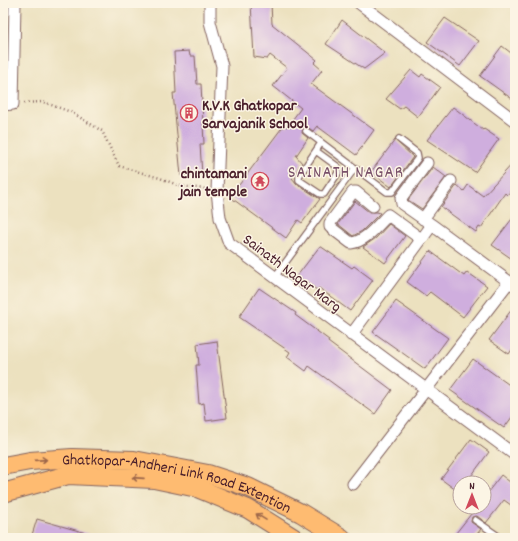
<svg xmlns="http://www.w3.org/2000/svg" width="518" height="541" viewBox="0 0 518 541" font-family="Dekko,sans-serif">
  <rect width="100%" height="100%" fill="#fcf5e5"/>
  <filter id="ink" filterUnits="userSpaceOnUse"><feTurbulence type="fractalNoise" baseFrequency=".025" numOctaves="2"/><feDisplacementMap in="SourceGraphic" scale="8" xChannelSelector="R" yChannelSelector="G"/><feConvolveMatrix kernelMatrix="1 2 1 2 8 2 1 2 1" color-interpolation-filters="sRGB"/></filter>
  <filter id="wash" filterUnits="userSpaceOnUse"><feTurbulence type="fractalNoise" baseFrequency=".012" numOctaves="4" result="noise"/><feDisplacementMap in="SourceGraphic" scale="16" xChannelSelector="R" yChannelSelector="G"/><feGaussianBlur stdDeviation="0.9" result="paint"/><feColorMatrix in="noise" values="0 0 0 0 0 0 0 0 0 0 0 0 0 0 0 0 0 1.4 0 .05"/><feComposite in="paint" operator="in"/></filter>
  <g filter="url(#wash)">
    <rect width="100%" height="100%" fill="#ece1bf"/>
    <g id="blocks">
      <path fill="#cfaede" d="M251,3H271L272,24L317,60L314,63L322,70L311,84L374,130L356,155L317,126L313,131L307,127L303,128L302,133L308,138L296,156L302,163L292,178L297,184L320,199L302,223L298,220L286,238L230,197L284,125L287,127L301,108L273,86L287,68L270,55L267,59L254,57Z
        M445,18L479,41L460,66L427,42Z
        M342,20L385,53L364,69L326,44Z
        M502,46L515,56V101L480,76Z
        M189,51L190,56H195L197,84H201L204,144H200L202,175L181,176L173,93H176L174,52Z
        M411,70L420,77L422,74L440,87L418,117L404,106L400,109L386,99Z
        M453,107L483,130L484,129L499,139L475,172L427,140Z
        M395,140L413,157L391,187L371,172Z
        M515,161V186L507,195L505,193L481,228L479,227L476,232L441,207L457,185L464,191L468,185L483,196Z
        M433,167L446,177L422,209L408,200Z
        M355,201L369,212H377L380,213L362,231L353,236L338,224Z
        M515,215V261L492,245Z
        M389,224L405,236L385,263L363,247L376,238Z
        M320,246L352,268L354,266L373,280L350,311L319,288L317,290L297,276Z
        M430,251L464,276L467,272L487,286L463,317L430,292L426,296L407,282Z
        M259,288L296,313L295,315L329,340L328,342L392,390L375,414L309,366L306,371L287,357L290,352L239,317Z
        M396,301L448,338L425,369L373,332Z
        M515,305V345L509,354L489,340Z
        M217,341L227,418L206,421L204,403L199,404L196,365H199L197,344Z
        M473,359L515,389V413L504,428L450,390Z
        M471,439L489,452L466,483H460V493L441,479Z
        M501,475L515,486V508L504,500L486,523L477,516L472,517L471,522L481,529L474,538H452L475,509L473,507H484V497Z
        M37,519L93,535V538H31Z"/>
    </g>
  </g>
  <g filter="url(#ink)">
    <use href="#blocks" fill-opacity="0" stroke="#83635f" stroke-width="1"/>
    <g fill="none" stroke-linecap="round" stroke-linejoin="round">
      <defs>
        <path id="lane" d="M316,151L338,167V173L324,194H320L299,180V176L321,143
          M355,168L387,192H392L418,158L417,153L399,139
          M274,278L355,168L306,131
          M475,520L501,538"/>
        <path id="street" d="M210,3V22L222,66L217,191L220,218L229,243L515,455
          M359,3L515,121
          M3,105L13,104L15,3
          M427,163L401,198L402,204L432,225
          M373,206L356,192H353L330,223V227L351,243C365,242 378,225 388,215L421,239
          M423,219L451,181
          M351,335L432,225L515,286
          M353,484L509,282"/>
        <g id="primary">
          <path id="s1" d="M3,466L30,461L72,458L134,460L208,474L248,487L301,513L342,538"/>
          <path d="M3,493L68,475L154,479L197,488L248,509L294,538"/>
        </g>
      </defs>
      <use href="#lane" stroke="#83635f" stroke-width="8"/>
      <use href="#street" stroke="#83635f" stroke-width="13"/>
      <use href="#primary" stroke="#83635f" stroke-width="20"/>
      <path stroke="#83635f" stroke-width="2.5" stroke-dasharray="1 3" stroke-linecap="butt" d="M24,103L43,102L71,112L102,131L119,166L160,178L180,186L206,189"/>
      <use href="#lane" stroke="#fff" stroke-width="5.5"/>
      <use href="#street" stroke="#fff" stroke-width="11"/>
      <use href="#primary" stroke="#febb71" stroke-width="18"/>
    </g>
    <defs><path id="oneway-shaft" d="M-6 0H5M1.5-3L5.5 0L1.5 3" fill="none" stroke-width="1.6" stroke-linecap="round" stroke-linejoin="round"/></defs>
    <g stroke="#9b654a">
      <use href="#oneway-shaft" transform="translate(41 460) rotate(-4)"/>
      <use href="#oneway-shaft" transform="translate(138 478) rotate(-176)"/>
      <use href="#oneway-shaft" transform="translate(261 517) rotate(-148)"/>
    </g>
  </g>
  <defs>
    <symbol id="building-ring" viewBox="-11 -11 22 22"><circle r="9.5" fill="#fcf5e5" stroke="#d1495b" stroke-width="1.5"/><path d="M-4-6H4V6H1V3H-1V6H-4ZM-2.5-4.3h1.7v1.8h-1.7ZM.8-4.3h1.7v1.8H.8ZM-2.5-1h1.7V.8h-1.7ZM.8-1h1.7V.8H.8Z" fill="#d1495b"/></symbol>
    <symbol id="temple-ring" viewBox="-11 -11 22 22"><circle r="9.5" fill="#fcf5e5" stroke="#d1495b" stroke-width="1.5"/><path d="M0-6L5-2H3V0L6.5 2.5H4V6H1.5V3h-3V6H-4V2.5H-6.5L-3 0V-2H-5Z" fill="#d1495b"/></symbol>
  </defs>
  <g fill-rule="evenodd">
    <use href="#building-ring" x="179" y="103" width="20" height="20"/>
    <use href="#temple-ring" x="250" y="171" width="20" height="20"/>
  </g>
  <g text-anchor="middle" stroke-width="3" stroke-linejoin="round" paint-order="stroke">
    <g font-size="16" font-weight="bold" fill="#4a1f2b" stroke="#fcf5e5" text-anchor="start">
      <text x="202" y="110">K.V.K Ghatkopar<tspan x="202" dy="18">Sarvajanik School</tspan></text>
      <text x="247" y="178" text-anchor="end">chintamani<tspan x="247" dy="18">jain temple</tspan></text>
    </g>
    <g font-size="16" fill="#4a1f2b" stroke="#fcf5e5">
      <text transform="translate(293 272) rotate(37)" y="6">Sainath Nagar Marg</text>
      <text dy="6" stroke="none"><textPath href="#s1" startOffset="178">Ghatkopar-Andheri Link Road Extention</textPath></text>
    </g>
    <g font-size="17" letter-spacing="1" fill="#79516a" stroke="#fcf5e5">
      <text x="346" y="177">SAINATH NAGAR</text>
    </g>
  </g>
  <rect width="518" height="541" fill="none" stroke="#fcf5e5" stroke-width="16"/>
  <g transform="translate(472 495)"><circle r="19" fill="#fcf5e5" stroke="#b59f9b"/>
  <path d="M0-3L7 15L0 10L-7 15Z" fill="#d1495b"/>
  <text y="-6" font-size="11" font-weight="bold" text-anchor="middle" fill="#4a1f2b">N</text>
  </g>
</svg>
